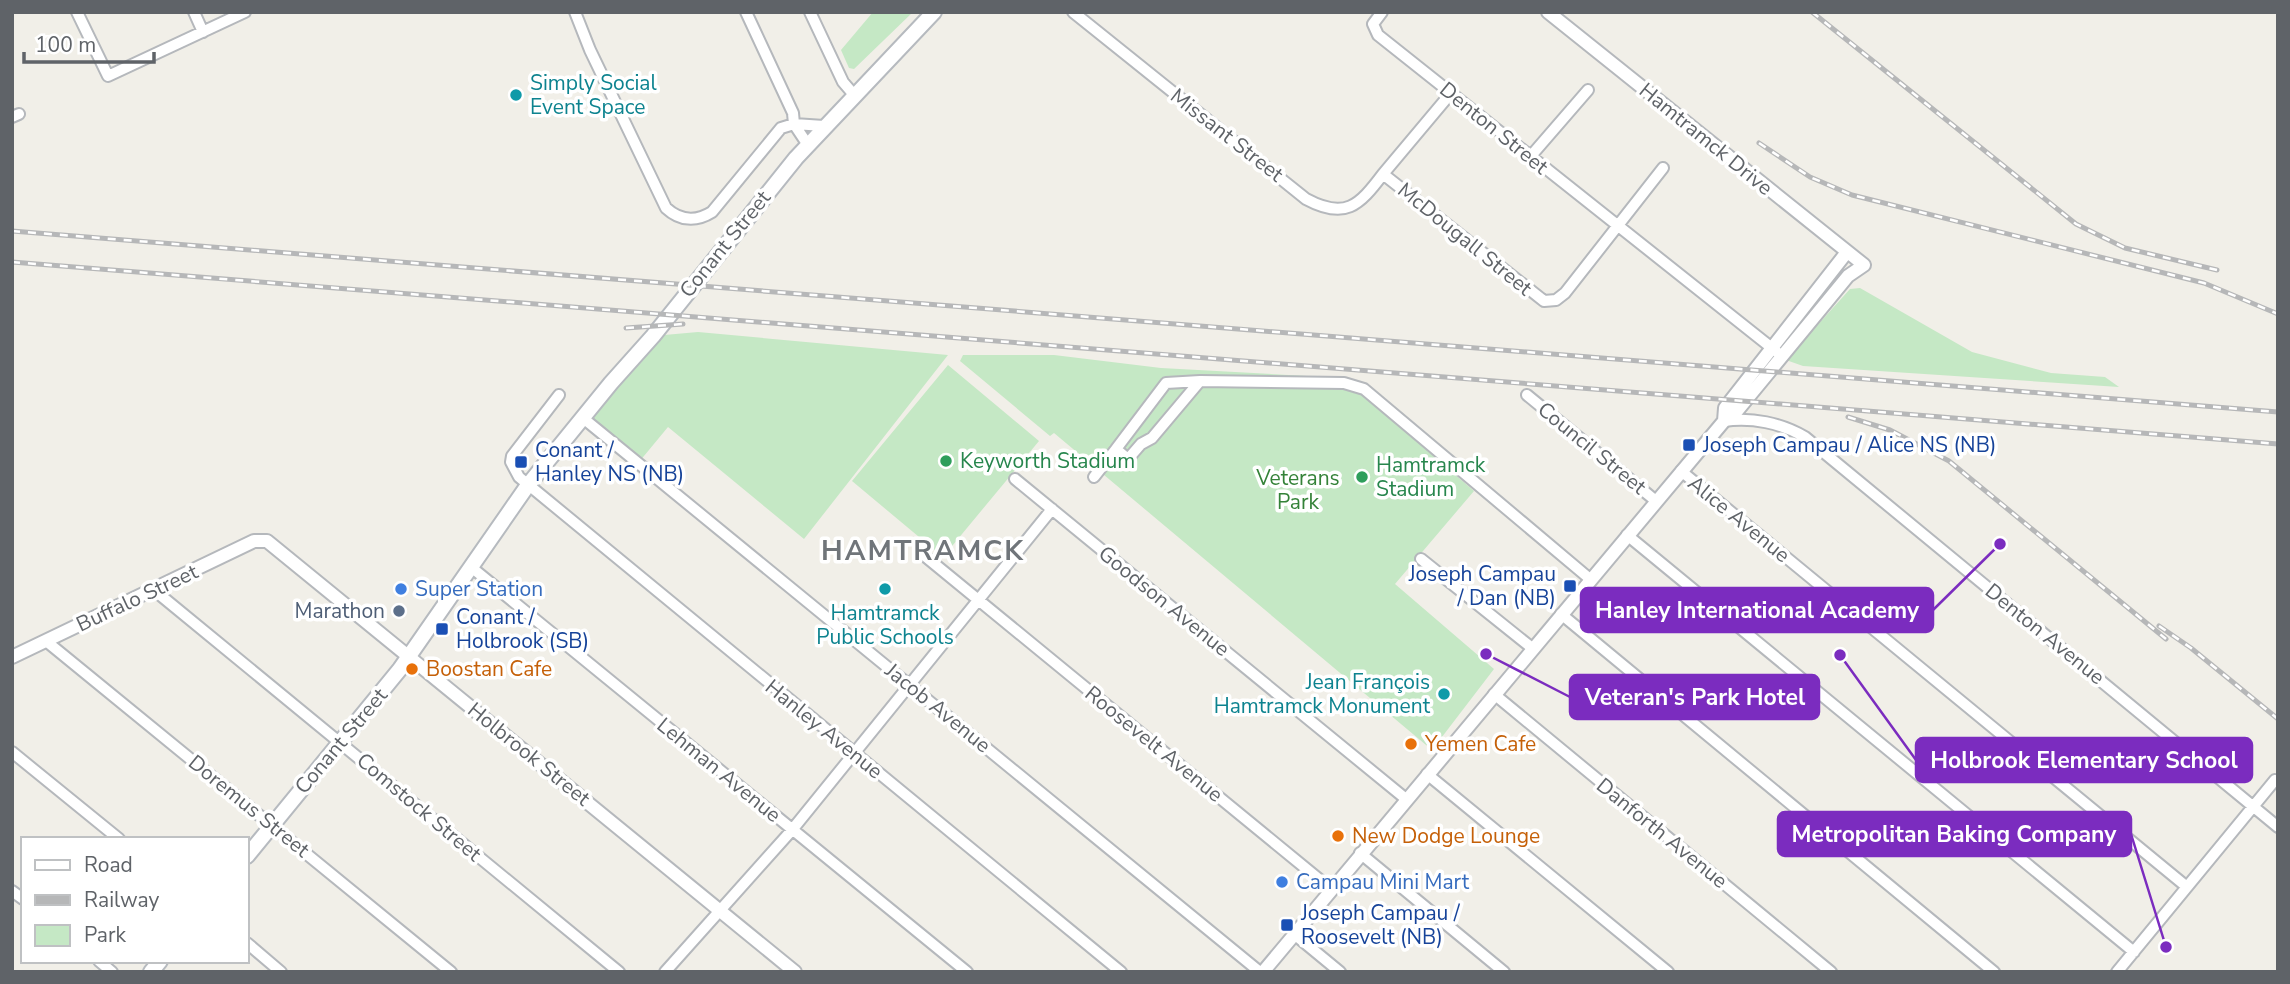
<svg xmlns="http://www.w3.org/2000/svg" width="2290" height="984" viewBox="0 0 2290 984" font-family="'Nunito Sans',sans-serif">
  <rect width="100%" height="100%" fill="#f1efe8"/>
  <path fill="#c5e8c5" d="M873,12H913L854,69L849,68L841,50Z
    M1860,288L1972,352L2051,373L2105,377L2119,387L1803,366L1786,360L1850,289Z
    M698,332L948,355L804,539L668,427L639,462L583,418L653,336Z
    M963,355H1054L1161,368L1343,378L1474,491L1395,584L1494,669L1432,750L1054,433L1050,436L960,361Z
    M948,365L1039,441L943,557L852,481Z"/>
  <g fill="none" stroke-linecap="round" stroke-linejoin="round">
    <defs>
      <path id="minor" d="M77,12L108,76L245,12
        M194,12L203,32
        M575,12L590,50L666,208C680,221 696,222 712,212L781,128L794,124L824,126
        M746,12L793,113L794,124L808,145
        M810,12L843,82L855,96
        M1073,12L1306,199C1345,220 1359,206 1383,174
        M1382,12L1373,24L1378,35L1777,352
        M1451,93L1383,174L1544,301L1556,300L1565,293L1663,168
        M12,117L19,114
        M1530,157L1588,90
        M1200,381L1166,383L1116,449L1128,459L1141,444L1152,438L1200,381L1344,383L1364,389L1590,579
        M559,395L512,456L511,462L519,477L1121,972
        M1527,395L1656,501
        M583,418L1260,972
        M1724,421C1752,417 1781,423 1805,437L2278,827
        M1681,471L2187,887
        M1094,477L1116,449
        M1015,479L1406,799
        M1627,535L2134,952
        M926,557L1331,889
        M1421,559L1532,648
        M471,567L967,972
        M154,590L619,972
        M1561,614L1994,972
        M46,641L451,972
        M1494,694L1831,972
        M12,752L119,839
        M1427,774L1668,972
        M1360,853L1504,972
        M12,891L23,899
        M1294,934L1340,972
        M247,943L281,972
        M99,961L112,972
        M665,972L792,830L1052,509
        M2117,972L2275,780"/>
      <path id="tertiary" d="M1548,12L1864,265L1848,276L1737,411L1724,421L1725,408L1847,252
        M12,657L254,541H267L795,972
        M1263,972L1724,421"/>
      <path id="secondary" d="M247,856L400,669L528,485L611,383L653,336L796,158L934,12
        M151,972L160,961"/>
    </defs>
    <use href="#minor" stroke="#b5b8bc" stroke-width="14"/>
    <use href="#tertiary" stroke="#b5b8bc" stroke-width="16"/>
    <use href="#secondary" stroke="#b6babf" stroke-width="18"/>
    <use href="#minor" stroke="#fff" stroke-width="10"/>
    <use href="#tertiary" stroke="#fff" stroke-width="12"/>
    <use href="#secondary" stroke="#fff" stroke-width="14"/>
    <defs>
      <path id="rail" d="M1812,12L2076,224L2125,248L2217,270
        M1759,143L1810,177L1852,195L2204,283L2278,314
        M12,231L2278,412
        M12,262L2278,444
        M626,328L683,324
        M1848,417L1890,430L1949,461L2166,639
        M2159,626L2191,648L2278,719"/>
    </defs>
    <use href="#rail" stroke="#b6b7b8" stroke-width="5"/>
    <use href="#rail" stroke="#fff" stroke-width="2.5" stroke-dasharray="8" stroke-linecap="butt"/>
  </g>
  <g fill="#0f9aa8" stroke="#fff" stroke-width="2.5">
    <circle cx="516" cy="95" r="7"/>
    <circle cx="885" cy="589" r="7"/>
    <circle cx="1444" cy="694" r="7"/>
  </g>
  <g fill="#1a4fb4" stroke="#fff" stroke-width="2.5">
    <rect x="1682" y="438" width="14" height="14" rx="3.5"/>
    <rect x="514" y="455" width="14" height="14" rx="3.5"/>
    <rect x="1563" y="579" width="14" height="14" rx="3.5"/>
    <rect x="435" y="622" width="14" height="14" rx="3.5"/>
    <rect x="1280" y="918" width="14" height="14" rx="3.5"/>
  </g>
  <g fill="#2e9e5b" stroke="#fff" stroke-width="2.5">
    <circle cx="946" cy="461" r="7"/>
    <circle cx="1362" cy="477" r="7"/>
  </g>
  <g fill="#3f7fe0" stroke="#fff" stroke-width="2.5">
    <circle cx="401" cy="589" r="7"/>
    <circle cx="1282" cy="882" r="7"/>
  </g>
  <circle fill="#5c6f8a" stroke="#fff" stroke-width="2.5" cx="399" cy="611" r="7"/>
  <g fill="#e8710a" stroke="#fff" stroke-width="2.5">
    <circle cx="412" cy="669" r="7"/>
    <circle cx="1411" cy="744" r="7"/>
    <circle cx="1338" cy="836" r="7"/>
  </g>
  <g text-anchor="middle" stroke-width="7" stroke-linejoin="round" paint-order="stroke">
    <g font-size="21" fill="#0d838f" stroke="#fff" text-anchor="start">
      <text x="530" y="90">Simply Social<tspan x="530" dy="24">Event Space</tspan></text>
      <text x="885" y="620" text-anchor="middle">Hamtramck<tspan x="885" dy="24">Public Schools</tspan></text>
      <text x="1430" y="689" text-anchor="end">Jean François<tspan x="1430" dy="24">Hamtramck Monument</tspan></text>
    </g>
    <g font-size="21" fill="#5f6368" stroke="#fff">
      <text transform="translate(1494 128) rotate(39)" y="7">Denton Street</text>
      <text transform="translate(1227 135) rotate(38)" y="7">Missant Street</text>
      <text transform="translate(1706 139) rotate(39)" y="7">Hamtramck Drive</text>
      <text transform="translate(1465 239) rotate(39)" y="7">McDougall Street</text>
      <text transform="translate(725 244) rotate(-51)" y="7">Conant Street</text>
      <text transform="translate(1592 448) rotate(39)" y="7">Council Street</text>
      <text transform="translate(1739 519) rotate(39)" y="7">Alice Avenue</text>
      <text transform="translate(137 598) rotate(-25)" y="7">Buffalo Street</text>
      <text transform="translate(1164 601) rotate(39)" y="7">Goodson Avenue</text>
      <text transform="translate(2045 634) rotate(39)" y="7">Denton Avenue</text>
      <text transform="translate(938 708) rotate(39)" y="7">Jacob Avenue</text>
      <text transform="translate(824 729) rotate(39)" y="7">Hanley Avenue</text>
      <text transform="translate(341 741) rotate(-50)" y="7">Conant Street</text>
      <text transform="translate(1154 744) rotate(39)" y="7">Roosevelt Avenue</text>
      <text transform="translate(529 754) rotate(39)" y="7">Holbrook Street</text>
      <text transform="translate(719 770) rotate(39)" y="7">Lehman Avenue</text>
      <text transform="translate(249 806) rotate(39)" y="7">Doremus Street</text>
      <text transform="translate(419 807) rotate(40)" y="7">Comstock Street</text>
      <text transform="translate(1662 833) rotate(39)" y="7">Danforth Avenue</text>
    </g>
    <g font-size="21" fill="#164399" stroke="#fff" text-anchor="start">
      <text x="1703" y="452">Joseph Campau / Alice NS (NB)</text>
      <text x="535" y="457">Conant /<tspan x="535" dy="24">Hanley NS (NB)</tspan></text>
      <text x="1556" y="581" text-anchor="end">Joseph Campau<tspan x="1556" dy="24">/ Dan (NB)</tspan></text>
      <text x="456" y="624">Conant /<tspan x="456" dy="24">Holbrook (SB)</tspan></text>
      <text x="1301" y="920">Joseph Campau /<tspan x="1301" dy="24">Roosevelt (NB)</tspan></text>
    </g>
    <g font-size="21" fill="#27864d" stroke="#fff" text-anchor="start">
      <text x="960" y="468">Keyworth Stadium</text>
      <text x="1376" y="472">Hamtramck<tspan x="1376" dy="24">Stadium</tspan></text>
    </g>
    <g font-size="21" fill="#348238" stroke="#fff">
      <text x="1298" y="485">Veterans<tspan x="1298" dy="24">Park</tspan></text>
    </g>
    <g font-size="21" fill="#366cbe" stroke="#fff" text-anchor="start">
      <text x="415" y="596">Super Station</text>
      <text x="1296" y="889">Campau Mini Mart</text>
    </g>
    <g font-size="21" fill="#4e5e75" stroke="#fff" text-anchor="end">
      <text x="385" y="618">Marathon</text>
    </g>
    <g font-size="21" fill="#c56008" stroke="#fff" text-anchor="start">
      <text x="426" y="676">Boostan Cafe</text>
      <text x="1425" y="751">Yemen Cafe</text>
      <text x="1352" y="843">New Dodge Lounge</text>
    </g>
    <g font-size="28" font-weight="bold" letter-spacing="2" fill="#70757a" stroke="#fff">
      <text x="923" y="560">HAMTRAMCK</text>
    </g>
  </g>
  <path fill="none" stroke="#7b2cbf" stroke-width="2.5" d="M2000 544L1933 610M1486 654L1570 697M1840 655L1916 760M2166 947L2131 834"/>
  <g fill="#7b2cbf" stroke="#fff" stroke-width="2.5">
    <circle cx="2000" cy="544" r="7"/>
    <circle cx="1486" cy="654" r="7"/>
    <circle cx="1840" cy="655" r="7"/>
    <circle cx="2166" cy="947" r="7"/>
  </g>
  <g fill="#7b2cbf" stroke="#7b2cbf" stroke-width="2.5">
    <rect x="1581" y="588" width="352" height="44" rx="7"/>
    <rect x="1570" y="675" width="249" height="44" rx="7"/>
    <rect x="1916" y="738" width="336" height="44" rx="7"/>
    <rect x="1778" y="812" width="353" height="44" rx="7"/>
  </g>
  <g font-size="23" text-anchor="middle" font-weight="bold" fill="#fff">
    <text x="1757" y="618">Hanley International Academy</text>
    <text x="1695" y="705">Veteran's Park Hotel</text>
    <text x="2084" y="768">Holbrook Elementary School</text>
    <text x="1954" y="842">Metropolitan Baking Company</text>
  </g>
  <rect width="2290" height="984" fill="none" stroke="#5f6368" stroke-width="28"/>
  <rect x="21" y="837" width="228" height="126" fill="#ffffff" stroke="#bfc1c3" stroke-width="2"/>
  <rect x="35" y="860" width="35" height="10" fill="#ffffff" stroke="#bfc1c3" stroke-width="2"/>
  <text x="84" y="872" font-size="21" fill="#5f6368">Road</text>
  <rect x="35" y="895" width="35" height="10" fill="#b6b7b8" stroke="#bfc1c3" stroke-width="2"/>
  <text x="84" y="907" font-size="21" fill="#5f6368">Railway</text>
  <rect x="35" y="925" width="35" height="21" fill="#c5e8c5" stroke="#bfc1c3" stroke-width="2"/>
  <text x="84" y="942" font-size="21" fill="#5f6368">Park</text>
  <path d="M24 52v10h130v-10" fill="none" stroke="#5f6368" stroke-width="3.5"/>
  <text x="35" y="52" font-size="21" fill="#5f6368" stroke="#ffffff" stroke-width="5" paint-order="stroke">100 m</text>
</svg>
